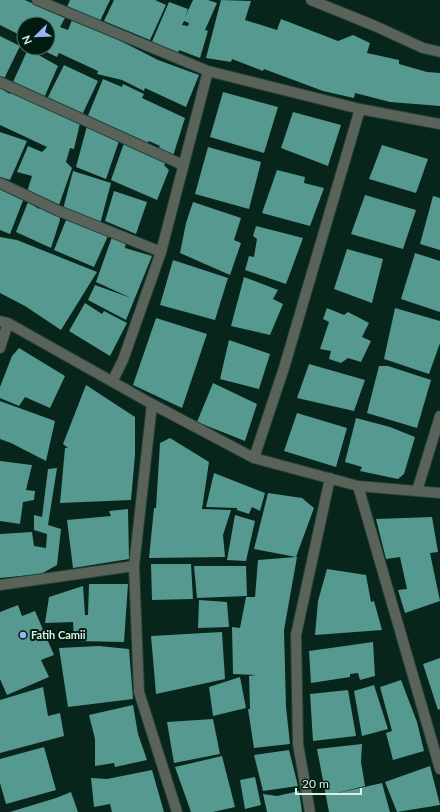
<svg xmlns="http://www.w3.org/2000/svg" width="440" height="812" viewBox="0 0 440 812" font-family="Lato,sans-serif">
  <rect width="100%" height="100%" fill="#07251a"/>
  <path fill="#559991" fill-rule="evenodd" d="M0,0H25L65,18L60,27L68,30L72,20L109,35L158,60L199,75L186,107L145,88L144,91L122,80L97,74L98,71L59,53L57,57L38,48H48V24H24V41L18,38V34L0,25Z
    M70,0H110L100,21L67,7Z
    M114,0H155L166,5L150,40L104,21Z
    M193,0H208L217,3L205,30L208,31L200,58L179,50L178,53L151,44L169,2L188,9L185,17ZM184,21L189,23L188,26L182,25Z
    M221,0L251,1L245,20L277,30L281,19L338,41L353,35L370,43L367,53L399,60V64L427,72L440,73V106L390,102L355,93L354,98L323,91L264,69L263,71L232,59L231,62L206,58Z
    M0,36L20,46L4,79L0,77Z
    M28,49L58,66L44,98L13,82Z
    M64,65L98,81L82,115L46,101Z
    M103,79L122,87L123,84L144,94L142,98L185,118L173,156L158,149L160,146L149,141L146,145L87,118Z
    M0,88L10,94L12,92L24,99L27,97L80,123L74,149L70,148L66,162L72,168L59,205L27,192L32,176L17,172L28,146L42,152L47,147L0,125Z
    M223,92L278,107L264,153L210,137Z
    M293,112L341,125L328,166L281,148Z
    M87,126L119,141L106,179L76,167Z
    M0,132L27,141L10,180L0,177Z
    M124,143L167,161L164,165L169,170L157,200L111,180Z
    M382,145L428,159L416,193L369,179Z
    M208,147L261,162L249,209L195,194Z
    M277,170L305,177L304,183L324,188L310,226L262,213Z
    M73,171L111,183L100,224L63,209Z
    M0,187L24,198L10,234L0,230Z
    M114,191L147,202L136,234L105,221Z
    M365,195L416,210L403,249L351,234Z
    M433,196L440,198V250L420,244Z
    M28,202L39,209L41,206L59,214L60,220L51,248L16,232Z
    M193,202L241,218L234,240L241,243L230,275L180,253L186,223Z
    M66,220L108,236L94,267L54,250Z
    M256,226L303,238L286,284L245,270L249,256L254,257L257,239L253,236Z
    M0,237L17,240L97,272L61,330L25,306L0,293Z
    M112,237L126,242L125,248L152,256L126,320L88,300L95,285L131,298L96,282Z
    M347,249L383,259L372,303L334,289Z
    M415,253L440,261V312L401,299Z
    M173,260L228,278L215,320L160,305Z
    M244,277L278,290L273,299L283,304L270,335L231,326Z
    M85,303L102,314L104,311L127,323L110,356L69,331Z
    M327,308L344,315L348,312L369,323L362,337L371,341L361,362L348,358L341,363L329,359L331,351L320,349L329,322L323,319Z
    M395,308L440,321V343L429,374L384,359Z
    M156,318L207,334L182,408L133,385Z
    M229,340L270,354L259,389L220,379Z
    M19,348L65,376L50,408L25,397L19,406L0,398V387L12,356Z
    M309,364L365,380L354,411L297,398Z
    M379,366H388L431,380L417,428L367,413Z
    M213,383L257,404L245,441L197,422Z
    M86,385L135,417V455L131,500L60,503L65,448H68L63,444Z
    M0,401L55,421L46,461L11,443L0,439Z
    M297,413L347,428L336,467L284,451Z
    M356,418L390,427L415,437L404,474L398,479L360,471L362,467L345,462Z
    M170,438L209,462L202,509L231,510L223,535L225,557L149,558L154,508H156L160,443Z
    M0,461L32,465L26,490L35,491L34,500L23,502L20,524L0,521Z
    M57,468L48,525L61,529L57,565L41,574L0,578V534L32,532L34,546L46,548L47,534L34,530V515L42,517L48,469Z
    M214,473L265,493L260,511L252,507L249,514L237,510V508L206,507Z
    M268,493L302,498L314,508L296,557H297L284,630L286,707L290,744L254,748L248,709H250L249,676L256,675L233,674L232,627L240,628L246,597H255L258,560L296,557L254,549Z
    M128,509L129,559L73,568L67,520L111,516L109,511Z
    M235,515L255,521L246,561L227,560Z
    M432,517L438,552L430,553L440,601L405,613L398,590L407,589L400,557L386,559L376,519Z
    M151,564H191L193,599L152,600Z
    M194,566H246L247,596L197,598Z
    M327,569L366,575L371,602L374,601L382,630L315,635L318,601Z
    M89,584H128L124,642L74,641L73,622L45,623L49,597L83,586L85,615H88Z
    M199,600L227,602L229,627L198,628Z
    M18,605L22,616L35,611L54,655L41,660L49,677L7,695L0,679V612Z
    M222,632L225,679L156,694L151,636Z
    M373,642L375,676L360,680L358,673L350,674V677L311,683L309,651Z
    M99,646L129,649L133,699L68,707L59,648Z
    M440,658V709L438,710L423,664Z
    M240,677L246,708L213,716L209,687Z
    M401,680L417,722L424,751L393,760L386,733L392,731L380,687Z
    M374,685L388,729L362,736L354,691Z
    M43,687L48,716L60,713L64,736L0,753V700Z
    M348,690L356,736L313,741L310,694Z
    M133,705L138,734L147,760L115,767L114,763L95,766V739L89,715Z
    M213,719L220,754L174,763L167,722Z
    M362,744L361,762L365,786L333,794L382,783L390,812H329L317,749Z
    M44,747L56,790L6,804L0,783V759Z
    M289,750L298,786L263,791L254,755Z
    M222,756L235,807L213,812H191L175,767Z
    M430,766L440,805L397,812L385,782Z
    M152,770L164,812H112L110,804L94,807L91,778L107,779Z
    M255,777L261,805L245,809L240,780Z
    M299,791L302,812H267L263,794L277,796Z
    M71,792L78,812H10L56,798Z"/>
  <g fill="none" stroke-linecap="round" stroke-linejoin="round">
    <defs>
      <path id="street" d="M37,0L208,71L360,109L440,124
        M311,0L375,26L423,48L440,52
        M0,82L183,165
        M0,183L59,211L161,252
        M0,321L8,323L152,404L254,458L358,486L440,493
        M0,348L8,323
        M113,380L123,360L161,252L208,71
        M152,404L134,566L139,692L177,812
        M254,458L284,368L360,109
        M358,486L440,769
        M417,491L440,416
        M0,585L134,566
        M310,812L298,744L296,635L330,478"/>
    </defs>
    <use href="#street" stroke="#254137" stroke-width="12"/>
    <use href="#street" stroke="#5a6359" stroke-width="10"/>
  </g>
  <circle fill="#9fb3fd" stroke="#001c11" stroke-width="1.5" cx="23" cy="635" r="4"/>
  <g text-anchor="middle" stroke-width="4" stroke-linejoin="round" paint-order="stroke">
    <g font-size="11" font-weight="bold" fill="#deefe7" stroke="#001c11" text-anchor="start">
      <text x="31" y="639">Fatih Camii</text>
    </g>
  </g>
  <g transform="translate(36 36) rotate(247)"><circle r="19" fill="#001c11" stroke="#597067"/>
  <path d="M0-3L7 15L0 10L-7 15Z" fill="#9fb3fd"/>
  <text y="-6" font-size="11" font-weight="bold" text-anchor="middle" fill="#deefe7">N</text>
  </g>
  <path d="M296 788v6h65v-6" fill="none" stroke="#deefe7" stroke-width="2"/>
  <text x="302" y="788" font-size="12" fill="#deefe7" stroke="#001c11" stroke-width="3" paint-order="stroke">20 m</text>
</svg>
